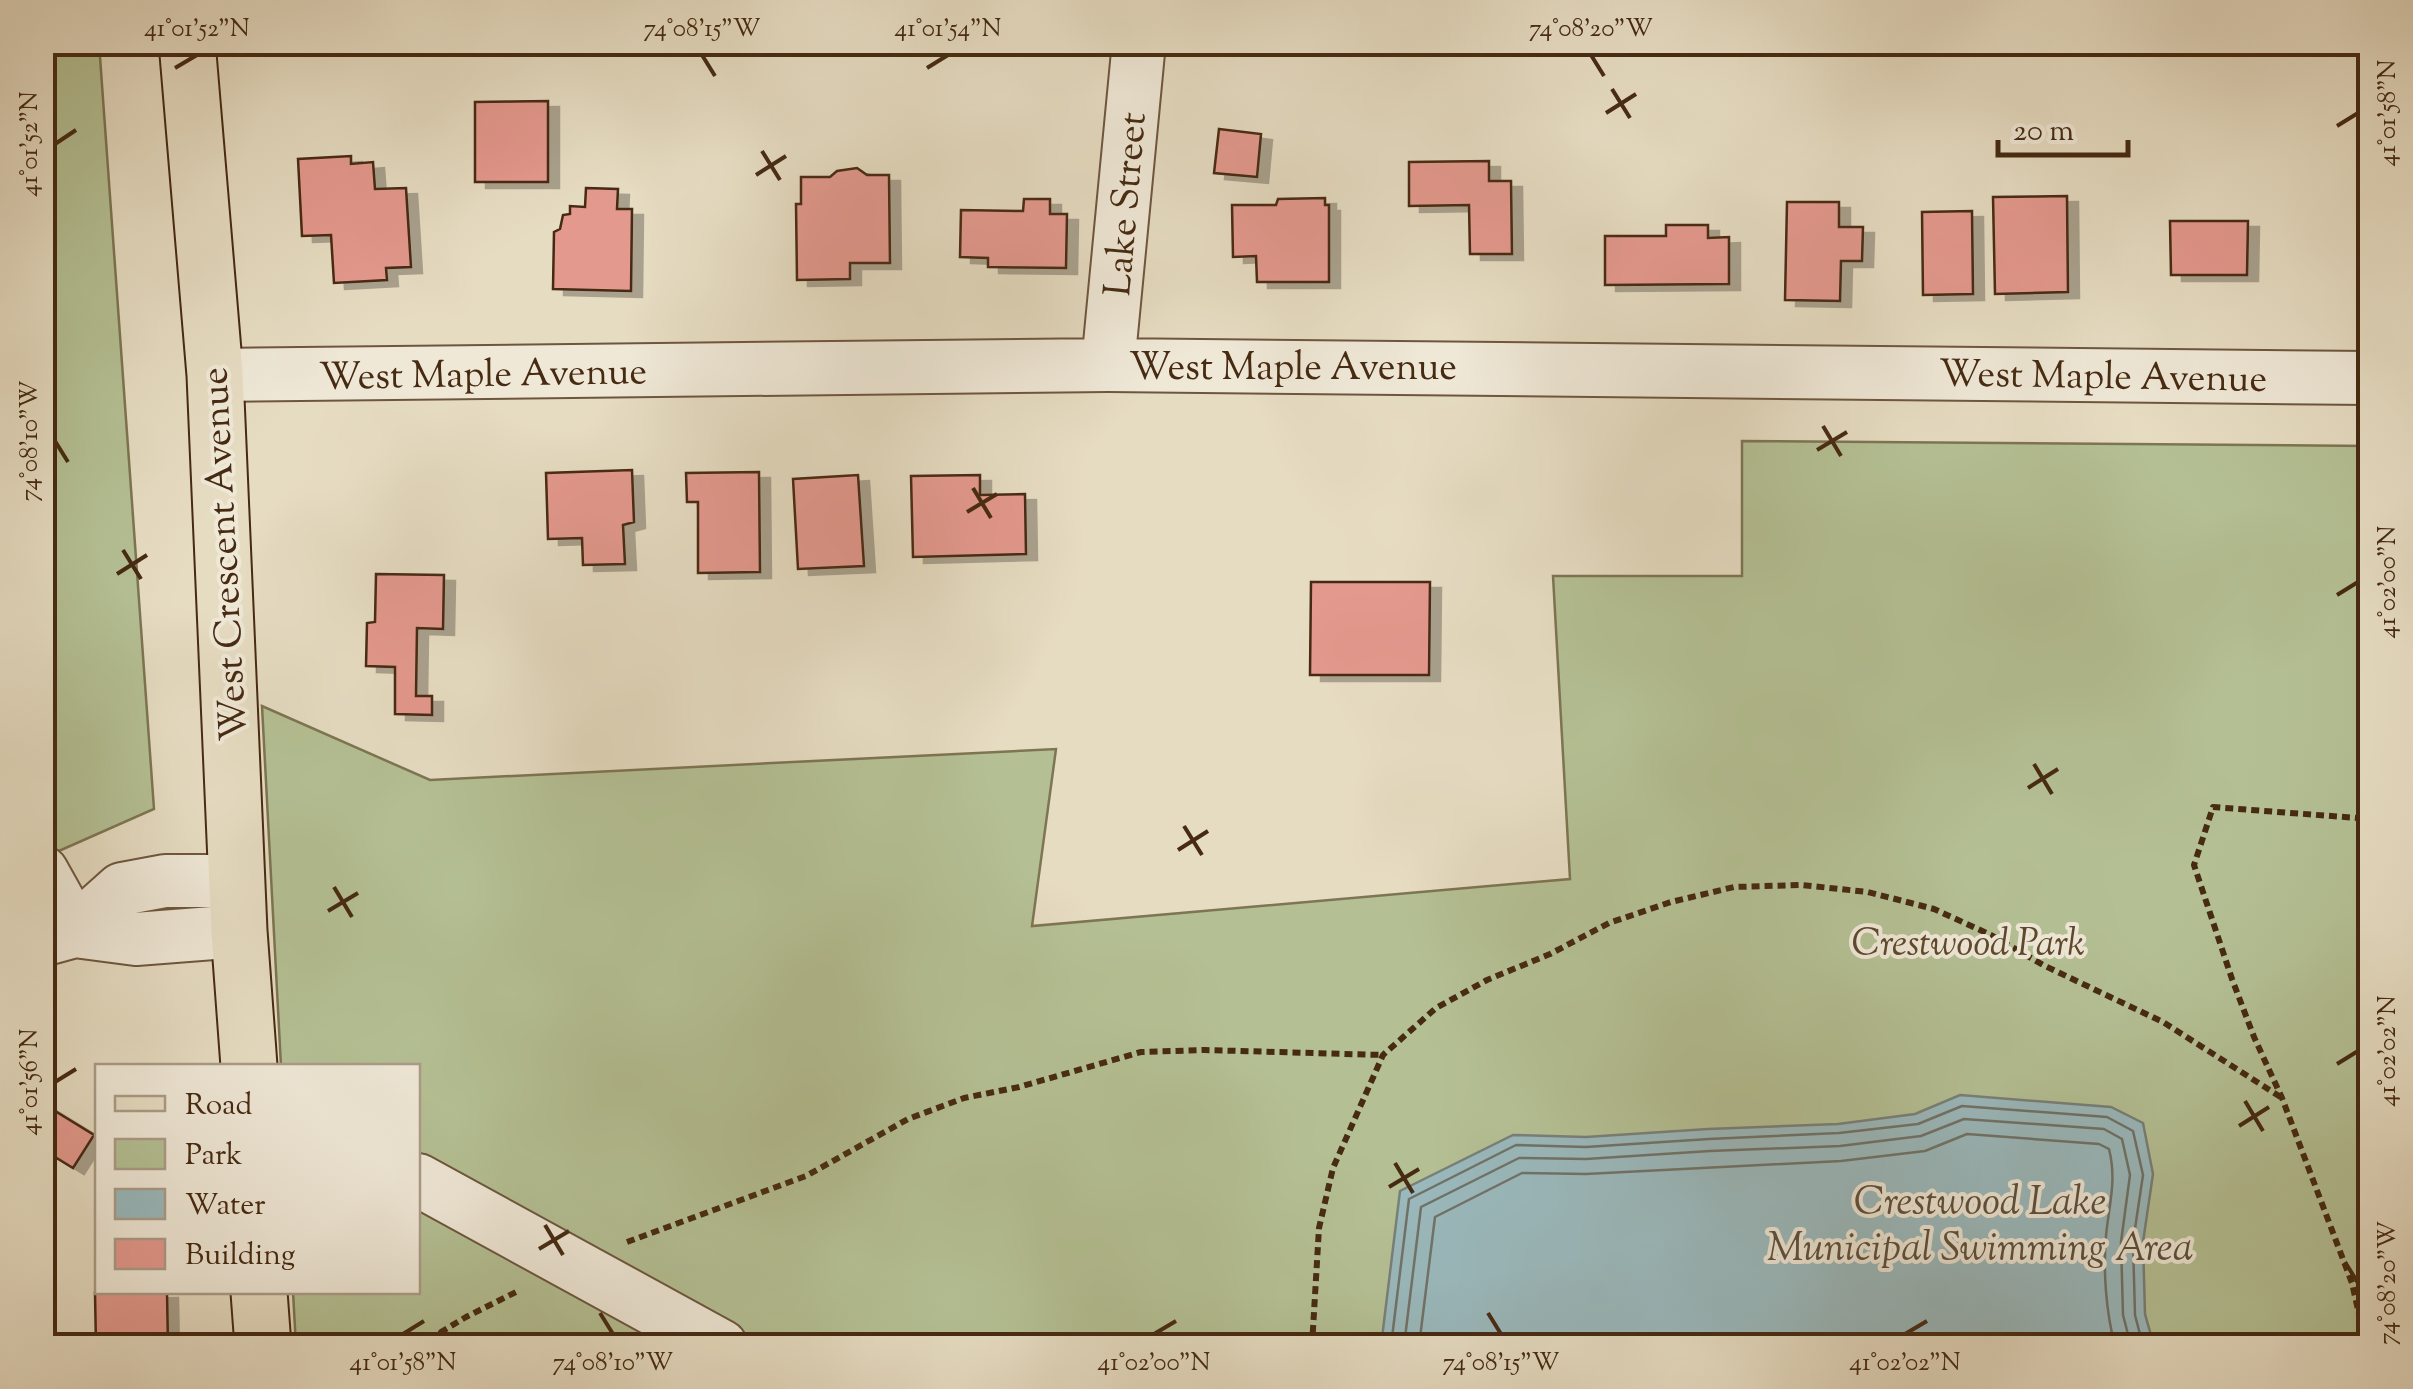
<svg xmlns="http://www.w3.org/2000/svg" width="2413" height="1389" viewBox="0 0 2413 1389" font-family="'Sorts Mill Goudy',serif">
  <defs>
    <filter id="shadow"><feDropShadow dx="11" dy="6" stdDeviation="0" flood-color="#0004"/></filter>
  </defs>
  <rect width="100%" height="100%" fill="#e6dcc2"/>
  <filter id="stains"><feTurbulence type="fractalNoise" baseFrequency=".002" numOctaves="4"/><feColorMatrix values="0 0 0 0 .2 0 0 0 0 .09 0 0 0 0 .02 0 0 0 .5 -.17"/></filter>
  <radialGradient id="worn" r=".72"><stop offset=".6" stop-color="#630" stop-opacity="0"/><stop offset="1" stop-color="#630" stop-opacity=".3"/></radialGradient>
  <path fill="#b4c094" stroke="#7d7553" stroke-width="2.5" d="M43,43H99L154,809L43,858Z
    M1742,441L2370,446V1346H296L293,1292H418V1066H281L262,706L430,780L1056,749L1032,926L1570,879L1553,576H1742Z"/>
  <path fill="#9ab9bd" stroke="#788079" stroke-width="2.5" d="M1960,1095L2111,1107L2143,1123L2153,1174L2143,1242L2145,1314L2154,1346H1381L1400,1191L1513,1135L1586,1137L1708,1129L1838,1124L1915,1114Z"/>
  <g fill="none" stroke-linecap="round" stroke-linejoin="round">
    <path stroke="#707268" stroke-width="2.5" d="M1391,1346L1409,1199L1516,1145L1586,1147L1709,1139L1839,1133L1918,1124L1962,1106L2107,1117L2133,1131L2143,1175L2133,1242L2135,1315L2143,1346
      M1404,1346L1421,1207L1519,1158L1586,1159L1710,1151L1840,1146L1921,1136L1964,1119L2104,1129L2122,1139L2130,1175L2121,1242L2123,1315L2131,1346
      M1419,1346L1435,1217L1522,1173L1586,1174L1841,1161L1925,1151L1967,1134L2099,1144L2109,1149C2117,1181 2109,1204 2106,1236C2103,1271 2106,1312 2115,1346"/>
  </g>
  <path fill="#e4998e" stroke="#462a12" stroke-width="2.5" filter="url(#shadow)" d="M548,101V182H475V102Z
    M1219,129L1261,134L1257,177L1214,173Z
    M351,156V164L373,162L375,189L406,188L411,267L386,268L387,280L334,283L331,235L302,236L298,159Z
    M1489,161V181H1511L1512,254H1470L1469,205L1409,206V162Z
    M857,168L867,175H889L890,263H850V279L797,280L796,204H801V177H830L837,171Z
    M2362,181H2370V248H2362Z
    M586,188L618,189L617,209H632L631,291L553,289L554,232L560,229L563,215L570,214V206L585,207Z
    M2067,196L2068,292L1995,294L1993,197Z
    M1325,198V205H1329V282H1257L1256,256L1233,257L1232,205H1276L1278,199Z
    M1024,199H1050V214H1067L1066,268L988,267V258L960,257L961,210L1023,211Z
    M1787,202H1839V227H1863L1862,261H1841L1840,301L1785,300Z
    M1972,211L1973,294L1923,295L1922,212Z
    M2170,221H2248L2247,275H2171Z
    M1666,225H1708V238L1729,237V284L1605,285V236H1666Z
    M632,470L634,522L623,525L625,564L583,565L582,538L548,539L546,473Z
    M759,472L760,572L698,573V502H687L686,473Z
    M858,475L864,566L798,569L793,479Z
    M980,475V495L1025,494L1026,554L913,557L911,476Z
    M376,574L444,575L443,629L417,628L416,696H432V715L395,714V667L366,666L367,623L375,622Z
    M1311,582H1430L1429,675H1310Z
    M42,1103L94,1135L73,1168L42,1149Z
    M167,1292L168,1346H96L95,1293Z"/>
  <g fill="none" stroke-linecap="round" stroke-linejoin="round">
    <defs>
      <path id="minor" d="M1108,365L1139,42
        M215,375L1108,365L2370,378
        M42,872L75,931
        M75,931L122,889L165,881H238
        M42,940L75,931L136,939L239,931
        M418,1180L721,1346"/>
      <path id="major" d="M187,42L215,375L239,931L249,1066
        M259,1292L263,1346"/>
    </defs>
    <use href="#minor" stroke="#6e563e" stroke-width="56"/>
    <use href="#major" stroke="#462a12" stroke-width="59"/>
    <path stroke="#462a12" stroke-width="6" stroke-dasharray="8 5" stroke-linecap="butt" d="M627,1242L806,1176L908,1119L964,1098L1019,1087L1141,1052L1205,1050L1383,1055
      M439,1346L441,1332L466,1317L520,1290
      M1312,1346L1319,1228L1333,1168L1383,1055L1436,1008L1487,980L1550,954L1609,923L1671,902L1734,887L1802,885L1868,892L1934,909L1991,935L2045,966L2163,1022L2282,1098
      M2366,1346L2352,1283L2282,1098L2254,1037L2232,979L2194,865L2213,807L2370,819"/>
    <use href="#minor" stroke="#efe8d7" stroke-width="52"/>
    <use href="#major" stroke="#e6dcc2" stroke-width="55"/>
  </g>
  <path fill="none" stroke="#462a12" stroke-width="4" d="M702,55L715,76M1591,55L1604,76M175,68L197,55M927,68L948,55M1612,89L1630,118M1606,113L1636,94M2337,126L2358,113M55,144L76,130M762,151L780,180M756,175L786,156M1823,426L1841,456M55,441L68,462M1817,450L1847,432M973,488L991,518M967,512L997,494M123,550L141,579M117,574L147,555M2337,595L2358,582M2034,764L2052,794M2028,788L2058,769M1184,826L1202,855M1178,850L1208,831M334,887L352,917M328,911L358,893M2337,1064L2358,1051M55,1082L76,1069M2245,1101L2263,1131M2239,1126L2269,1107M1395,1163L1413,1193M1389,1187L1419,1169M545,1225L563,1255M539,1249L569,1231M2345,1262L2358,1283M600,1313L613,1334M1488,1313L1501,1334M403,1334L424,1321M1154,1334L1176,1321M1905,1334L1927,1321"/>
  <g text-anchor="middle" stroke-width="8" stroke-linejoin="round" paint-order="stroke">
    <g font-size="38" fill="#462a12" stroke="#efe8d7">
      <text transform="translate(1124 204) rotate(-85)" y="13">Lake Street</text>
      <text x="1293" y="379">West Maple Avenue</text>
      <text transform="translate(483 373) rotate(-1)" y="13">West Maple Avenue</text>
      <text transform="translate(2103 375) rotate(1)" y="13">West Maple Avenue</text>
      <text transform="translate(223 554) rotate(-93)" y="13">West Crescent Avenue</text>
    </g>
    <g font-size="38" font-style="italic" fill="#5c482c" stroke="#efe8d7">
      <text x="1968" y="955">Crestwood Park</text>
    </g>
    <g font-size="40" font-style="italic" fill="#5b4e3d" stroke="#efe8d7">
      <text x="1980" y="1214">Crestwood Lake<tspan x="1980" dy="46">Municipal Swimming Area</tspan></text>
    </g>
  </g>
  <rect width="2413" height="1389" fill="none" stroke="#e6dcc2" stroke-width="110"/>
  <rect x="95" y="1064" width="325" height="230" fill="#efe8d7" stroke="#ab9c88" stroke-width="2.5"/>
  <rect x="115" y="1096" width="50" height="15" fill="#e6dcc2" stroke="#ab9c88" stroke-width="2.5"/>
  <text x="185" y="1114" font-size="30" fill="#462a12">Road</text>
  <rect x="115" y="1139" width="50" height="30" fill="#b4c094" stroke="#ab9c88" stroke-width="2.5"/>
  <text x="185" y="1164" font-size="30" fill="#462a12">Park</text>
  <rect x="115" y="1189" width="50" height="30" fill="#9ab9bd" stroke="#ab9c88" stroke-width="2.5"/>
  <text x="185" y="1214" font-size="30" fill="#462a12">Water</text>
  <rect x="115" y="1239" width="50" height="30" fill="#e4998e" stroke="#ab9c88" stroke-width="2.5"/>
  <text x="185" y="1264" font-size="30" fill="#462a12">Building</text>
  <path d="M1998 140v15h130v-15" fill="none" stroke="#462a12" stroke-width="5"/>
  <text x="2013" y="140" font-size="30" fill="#462a12" stroke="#efe8d7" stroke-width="8" paint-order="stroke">20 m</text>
  <rect x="55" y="55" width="2303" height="1279" fill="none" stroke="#462a12" stroke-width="4"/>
  <g font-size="25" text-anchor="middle" fill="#462a12">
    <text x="197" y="36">41°01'52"N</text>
    <text x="702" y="36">74°08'15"W</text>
    <text x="948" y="36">41°01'54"N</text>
    <text x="1591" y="36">74°08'20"W</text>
    <text transform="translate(2386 113) rotate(-90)" y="9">41°01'58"N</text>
    <text transform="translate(28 144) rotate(-90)" y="9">41°01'52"N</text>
    <text transform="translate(28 441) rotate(-90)" y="9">74°08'10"W</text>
    <text transform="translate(2386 582) rotate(-90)" y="9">41°02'00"N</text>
    <text transform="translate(2386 1051) rotate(-90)" y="9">41°02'02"N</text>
    <text transform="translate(28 1082) rotate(-90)" y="9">41°01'56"N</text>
    <text transform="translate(2386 1283) rotate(-90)" y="9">74°08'20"W</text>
    <text x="403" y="1370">41°01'58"N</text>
    <text x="613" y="1370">74°08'10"W</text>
    <text x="1154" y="1370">41°02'00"N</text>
    <text x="1501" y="1370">74°08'15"W</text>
    <text x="1905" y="1370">41°02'02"N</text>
  </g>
  <rect width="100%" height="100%" filter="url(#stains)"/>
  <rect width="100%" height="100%" fill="url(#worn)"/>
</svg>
